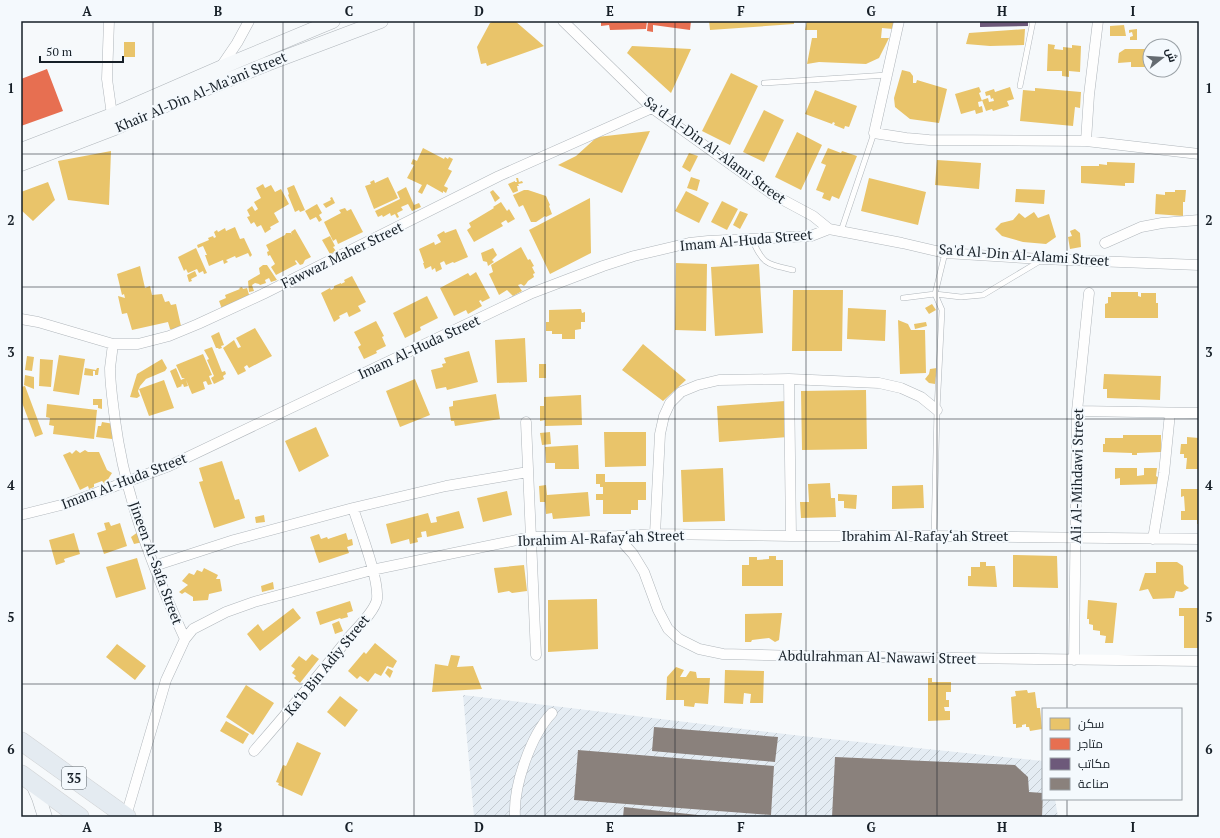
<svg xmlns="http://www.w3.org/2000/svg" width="1220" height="838" viewBox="0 0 1220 838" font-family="'PT Serif',Cairo,serif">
  <defs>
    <pattern id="industrial-furrows" width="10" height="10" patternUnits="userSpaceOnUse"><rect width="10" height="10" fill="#e4ecf3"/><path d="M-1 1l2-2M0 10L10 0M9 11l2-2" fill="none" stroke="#c3cad0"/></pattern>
  </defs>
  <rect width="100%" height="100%" fill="#f6f9fb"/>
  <path fill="url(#industrial-furrows)" d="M463,695L802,736L1043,761V799H1055L1058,817H474Z"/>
  <path fill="#e9c46a" d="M494,21H515L544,46L487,66L486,63L481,64L477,47L490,23Z
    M709,21H794V24L710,30Z
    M807,21H895L893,29L882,28L881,38H889L879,58L866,64L819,62L807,64L812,38H817V30H805Z
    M1124,25L1126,36H1110V26Z
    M1025,29L1024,45L990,46L966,44L969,33Z
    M1137,29V40H1130V37L1133,36L1132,32L1129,33V30Z
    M124,42H135V57H124Z
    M1048,44L1055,45L1054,49L1063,50V47L1072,48V45L1081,46L1080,72L1069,71V77L1062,76V71H1047Z
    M632,46L691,49L671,93L627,53Z
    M1125,49H1150V67H1131V62L1118,63L1119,53Z
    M902,70L910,72L913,76V83H916L917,80L947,89L939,123L910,119L895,107L894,98Z
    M731,73L758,86L730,145L702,131Z
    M979,87L981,92L979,93L982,101L978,102L979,107L982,106L983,112L976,114L975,110L961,114L955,94Z
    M1010,87L1014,99L1007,101L1009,106L993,111L992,109L986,111L982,100L988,98L989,102L994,101L993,98L991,99L990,95L986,96L985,92L994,89L995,92Z
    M1035,88L1081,92L1080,108L1075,107L1073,126L1020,121L1023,90L1035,91Z
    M815,90L857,106L849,127L845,126L844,129L834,125L835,123L833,122L832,124L805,114Z
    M764,110L784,120L764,162L743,152Z
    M650,131L622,193L558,165L576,156L597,137Z
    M797,132L822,145L801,190L775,177Z
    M423,148L444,159L445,157L448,159L449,157L453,159L448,169L452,171L444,186L448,188L446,193L443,191V193L427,184L422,194L418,192L422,185L407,178L414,165L411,164L413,159L417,161Z
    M828,148L841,153L842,151L857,156L839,199L832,196L830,201L822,198L824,193L816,190L826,165L821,163Z
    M111,151L109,205L68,200L58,161Z
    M689,153L698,156L690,172L682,167Z
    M937,160L981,163L979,189L935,185Z
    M1107,162L1135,163L1134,183H1125V186L1081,183V166H1099V164L1107,165Z
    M388,177L398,198L374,209L365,186L371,184L370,182L374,180L375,183Z
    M691,177L700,180L697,191L687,188Z
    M516,178H518L519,182L522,181L523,183L518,184L519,186H517L518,191L513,193L508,184L515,181V182H517Z
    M869,178L926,192L918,225L861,211Z
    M48,182L55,200L33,221L21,210V192Z
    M263,184L265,188L271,185L275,192L281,189L289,204L274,213L279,222L270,227L271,229L265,233L261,225L257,227L254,222L251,224L247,217L250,216L247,210L252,206L255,211L258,209L254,202L261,198L256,188Z
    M294,185L305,210L300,212L299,210L295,212L288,195L289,194L287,188Z
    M406,187L414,205L419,203L421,207L412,211L408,204L401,207L403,210L397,213L399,217L397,218L395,214L391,216L390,213L383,217L382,215L378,217L375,211L400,199L397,192Z
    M1016,189L1045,190L1044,204L1015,202Z
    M493,190L500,198L495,202L490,192Z
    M524,190H528L546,196L550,205L549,206L552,214L546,217L545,216L536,222H531L523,205L519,207L513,195Z
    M1175,190H1186L1185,202H1183V216L1155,214L1156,194L1165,195V192H1175Z
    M686,191L709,203L699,223L675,211Z
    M332,197L335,203L326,208L323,204L331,200L330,198Z
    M590,198L591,253L550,274L529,230Z
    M722,201L738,209L727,230L711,222Z
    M501,202L507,211L509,209L515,219L508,223L506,220L501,223L503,226L474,242L467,230L471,227L469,223L494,208L493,207Z
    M317,204L322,213L319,215L322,220L319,222L316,217L310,220L305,211Z
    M345,208L347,211L351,209L363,232L338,244L336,239L333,241L324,222L341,213L339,210Z
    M740,211L748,214L740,229L733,225Z
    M1034,212L1038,218L1049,214L1056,237L1046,244L1023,242L1002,236L995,229L1001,223L1013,220L1019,213L1025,218Z
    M235,227L240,239L244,238L252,255L250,257L248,253L236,258L235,256L226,260L228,262L224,264L223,260L209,266L205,255H207L203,246L198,248L197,245L209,240L208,238L213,236L214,238L216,237L214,232L217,230L218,232L225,228L226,231Z
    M295,229L311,257L305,260L303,264L300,265L296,260L295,261L297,264L276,275L271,267L275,264L270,255L268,256L267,252L269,251L266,245L285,235L286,233H291L292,235L291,232Z
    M456,229L468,257L454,263L453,262L446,265L444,261L440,263L442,269L436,272L435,268L432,270L431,266L425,269L423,263H424L419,249L434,242L435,245L441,242L437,235L444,231L445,233Z
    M1075,229L1080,233L1081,247L1070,249L1068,237L1072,236L1070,231Z
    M330,236L335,246L333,247L336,251L330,254L322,240Z
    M521,247L528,260L530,259L534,266L532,267L535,273L533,274L534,277L528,281L526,284L524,286L521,284L518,285L522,291L513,296L507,290L499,295L489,274L493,272L491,265Z
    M196,248L207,273L204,274L203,271L199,273L197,269L188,273L186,269L184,271L178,257Z
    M493,248L497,255L492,260L494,262L488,266L487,262L483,261L481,253Z
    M676,263L707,264L706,331L675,330Z
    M759,264L763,333L715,336L711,267Z
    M263,265H267L277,280L271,282L269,278L265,280L266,283L260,285L259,284L255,283L252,285L254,291L249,292L248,281L260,274L259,268Z
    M140,266L145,288L150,286L152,295L162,294L165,302L169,301L171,305L176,304L181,326L176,330L170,329L168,322L132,330L127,313L122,314L118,296L125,298L124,294L122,295L117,274Z
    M195,271L197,276L191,279L192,281L189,282L187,275Z
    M476,272L490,298L482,302L481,300L479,301L482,306L468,314L466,310L454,316L440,288L468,273L470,276Z
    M352,276L366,302L358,306L361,311L349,317L347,312L339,316L340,318L334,322L321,293L330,288L331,290L334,288V286L341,283V284L345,282L344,280Z
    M242,287L243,289L247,288L250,298L222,309L219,301L226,298L225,295L240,289L239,288Z
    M793,290H843L842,351H792Z
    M1111,292H1138V296L1141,297V293H1156V303H1158V318H1105V304L1108,303V297H1111Z
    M427,296L438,318L420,327L421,330L405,338L393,313Z
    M932,304L936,310L929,314L925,308Z
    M848,308L886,310L885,341L847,339Z
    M581,309L582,313L585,312V322H581V329L575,330V339H562V334H552V331H546V322H549V310Z
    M898,320L908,324L911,330H925L926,373L900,374Z
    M376,321L384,336L382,337L386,346L376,351L377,353L364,359L358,347L361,345L354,332Z
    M926,322L927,326L915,329L914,324Z
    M255,328L272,356L249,368L247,365L244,367L246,371L238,375L223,348L234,340L238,348L241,347L236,338Z
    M219,332L224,345L221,346L222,348L219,349L218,348H216L211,336Z
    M525,338L527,382L497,383L495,340Z
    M643,344L686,380L663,401L622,370Z
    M212,347L222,372L225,371L226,374L223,376L224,379L214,384L211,378L214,376L207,360L209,359L204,350Z
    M469,351L478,382L447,390L446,387L436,389L431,370L443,367L442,364L446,363L444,358Z
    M203,354L212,375L209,376L212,384L208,385L206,381L203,382L205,389L192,394L186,380L188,386L184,387L183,384L181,385L182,386L177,388L170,371L176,368L181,380L185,378H182L176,365Z
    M59,355L85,359L79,395L53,391Z
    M27,356L34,357L32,371L25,370Z
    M40,359L53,360L51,387L39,386Z
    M162,359L167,368L165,371L146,379L140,386L138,391L140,396L137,398L130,397L137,374Z
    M539,364H546V378H539Z
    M85,368L96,370L97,368H99L98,375H95V371H93V376L84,375Z
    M937,368L935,384L929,383L925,379L929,374L930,369Z
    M1104,374L1161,376L1160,400L1107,398V389H1103Z
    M25,375L34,377V389L24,385Z
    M415,379L430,415L400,427L386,391Z
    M164,380L174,408L149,416L139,389Z
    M25,386L43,434L35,437L21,400V387Z
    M866,390L867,449L802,450L801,391Z
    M496,394L500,419L455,426L454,421H451L449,407L453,406V401Z
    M581,395L582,425L545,426V420L540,421V406H544V397Z
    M93,399H102V409L98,408V405H93Z
    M785,401L788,437L719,442L717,406Z
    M47,404L97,410L94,439L53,434L54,426L49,425L50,418L46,417Z
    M102,422L114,424L112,439L96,437L98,426H101Z
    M316,427L329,456L299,472L285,441Z
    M550,432L551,444L542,445L540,433Z
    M604,432H646V466L605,467Z
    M1123,435H1161V452L1137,453V455H1132V453L1103,452V444H1105V438H1123Z
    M1187,437L1199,438V469H1186L1187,458H1184V454H1180L1181,444H1187Z
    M578,445L579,469H555V463H546L545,447Z
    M76,450L80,453L85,450L88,452H99L107,470L112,473L105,484L102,481L94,484V487L89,489L88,486L80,490L63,455L70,452L72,454Z
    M222,461L235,500L239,499L245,518L214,528L199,482L203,481L199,468Z
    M723,468L725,521L683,522L681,470Z
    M1115,468H1137V476L1144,475V468H1157L1156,476L1159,478V484L1120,485V478L1115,479Z
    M596,474H605V482H646V500H638V510H631V514H603V500H596V494H603V487H600V484H596Z
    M830,483L831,498H835L836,517L801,518L800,502H809L808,484Z
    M546,485L547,495L588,492L590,516L553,519L552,513L546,514L545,502H540L539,486Z
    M923,485L924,508L892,509V486Z
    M1181,489H1199V524H1197V520H1181V511H1185L1184,496L1181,497Z
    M507,491L512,515L483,522L477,498Z
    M838,494L857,495L856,509L844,508V501H838Z
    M459,511L464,528L427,537L426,531L421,532L422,537L417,538L418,542L410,544L409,539L391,544L386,524L428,513L431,523L437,522L436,517Z
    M264,515L265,522L256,523L255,517Z
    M109,522L111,526L120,523L127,546L104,554L97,533L106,530L104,523Z
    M138,532L143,542L134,544L131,537Z
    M74,533L80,554L64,559L65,562L56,565L49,540Z
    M346,533L348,540L352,539L353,545L347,547L349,553L319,563L310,537L319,534L321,539L327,537L328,539Z
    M1013,555L1057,556L1058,588L1013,587Z
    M769,556H776V560H783V586H742V565H749V557H757V560L769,559Z
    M137,558L146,589L116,598L106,567Z
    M980,562H986V566H995L997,587L968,586V576H971V567H980Z
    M1156,562H1177L1183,566L1184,584L1189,588L1182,592L1176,591L1174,598L1153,599L1148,589L1139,591L1145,573H1156Z
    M524,565L527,591L512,593L509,591L498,593L494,568Z
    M204,568L218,575L216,579H220L222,591L209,594L208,600L193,601V597L185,592L182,594L179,592L188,585L182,581L189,573L194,575L197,570L202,572Z
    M273,582L274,589L262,592L261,586Z
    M597,599L598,649L548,652V600Z
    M1088,600L1117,603L1113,643H1105L1106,636L1100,635V631L1093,630V625L1089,624V619H1087Z
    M350,601L353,611L347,613L348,617L341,619L340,618L320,625L316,612Z
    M293,608L301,618L260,651L247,634L258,624L263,631Z
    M1179,608H1199L1198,648H1184V616H1179Z
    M782,613L779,640L775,642L769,638L752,640L751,642H745V614Z
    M339,621L343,631L335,634L332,624Z
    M375,643L397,661L393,668L387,666L381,676L375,673L368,682L360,676L357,679L348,671L364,652L366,654Z
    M117,644L146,666L135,680L106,657Z
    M312,654L319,659L300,683L294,678L296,676L292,673L295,669L291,666L299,656L306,661Z
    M451,655L460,656L457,667L473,666L482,689L432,692L435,664L448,666Z
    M676,667L684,670L680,677H686L690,671L696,672L697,678H710L708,704L695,703L694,707L684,706V700H666L667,677Z
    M388,668L393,671L390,678L385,673Z
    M725,670L764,671L763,703H750L751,694L744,693L743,704L724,703Z
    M928,678H932V682H951V692H946V700H949V707H944L945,711H950V720L928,721Z
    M246,685L274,703L253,735L226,717Z
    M1027,690L1028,693L1035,692L1037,708H1040L1042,729L1030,731L1029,727H1026V724L1022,725V727L1016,728V724H1013L1011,697L1016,696L1015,691Z
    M340,696L358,710L345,727L327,712Z
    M226,721L249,734L243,744L220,731Z
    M297,742L321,753L302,796L278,785L279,783L276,782L283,765L286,766Z"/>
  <path fill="#e76f51" d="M601,21H647L646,29L610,30L609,25L601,26Z
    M648,21H691L690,30L653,25V32L647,31Z
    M47,69L63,111L21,126V79Z"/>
  <path fill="#6d597a" d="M977,21H1028V26L980,27V22Z"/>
  <path fill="#8a817c" d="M654,727L778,737L775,762L652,751Z
    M578,750L774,766L771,815L574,800Z
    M835,757L1015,765L1028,777L1029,792L1043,793L1042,817H832Z
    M624,807L707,816V817H623Z"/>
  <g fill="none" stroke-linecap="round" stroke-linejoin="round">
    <defs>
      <path id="lane" d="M764,83L887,75
        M1020,86L1033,21
        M841,231L874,133
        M752,239C763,265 767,264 793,270
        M903,298L935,294L961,297L983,295L1040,261
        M934,536L937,410L942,310L935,294L945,253"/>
      <path id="street" d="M109,21L107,79L112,115
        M563,21L652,108L772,194L813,216L829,229L902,243L945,253L1042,259L1199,265
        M899,21L874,133L906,138L929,140L1086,141L1199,154
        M220,68L237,43L249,21
        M1086,141L1089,95L1098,21
        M1105,243L1141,227L1162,223L1199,220
        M21,319L38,322L113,344H138L169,336L198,324L263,294L499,176L652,108
        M113,344C112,352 111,360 110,368C110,385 113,403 115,420C125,497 153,569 185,639
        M789,379L791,536
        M1077,411L1199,413
        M526,422L536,655
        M21,515L69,503L169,466L532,293L603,266L634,256L689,243L708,241L811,236L829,229
        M655,534L660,434L664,416L670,403L681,392L698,385L719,380L789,379L879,383L901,388L921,397L937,410
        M617,536L633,554L644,572L658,610L668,629L679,639L699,649L723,654L800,656L1199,661
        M1153,539L1164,473L1170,413
        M154,566L234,540L353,508L446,486L528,472
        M1074,660L1077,411L1089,293
        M254,751C287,713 319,675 350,636C358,627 375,611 377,599C379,578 360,530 353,508
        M126,816L166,680L185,639L193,629L226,612L254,602L372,570L531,537L617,536L655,534L791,536H934L1199,539
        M515,817C513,786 531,735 552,713"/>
      <path id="secondary" d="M21,150L112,115L220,68L333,21
        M21,164L115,128L166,105L267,64L381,21
        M32,782L39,798L45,817"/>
      <path id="highway" d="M21,741L127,817
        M21,774L80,817"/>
    </defs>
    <use href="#lane" stroke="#b0b6bb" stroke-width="6"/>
    <use href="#street" stroke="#b0b6bb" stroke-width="11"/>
    <use href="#secondary" stroke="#b0b6bb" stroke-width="15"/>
    <use href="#highway" stroke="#d2d4d6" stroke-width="19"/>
    <use href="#lane" stroke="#fefefe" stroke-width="5"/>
    <use href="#street" stroke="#fefefe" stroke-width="10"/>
    <use href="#secondary" stroke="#f6f9fb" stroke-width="14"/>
    <use href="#highway" stroke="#e4ebf1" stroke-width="18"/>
  </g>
  <path fill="none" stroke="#161f27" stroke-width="1" stroke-opacity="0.55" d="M153,21V817M283,21V817M414,21V817M545,21V817M675,21V817M806,21V817M937,21V817M1067,21V709M21,154H1199M21,287H1199M21,419H1199M21,551H1199M21,684H1199M1067,799V817"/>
  <g text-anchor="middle" stroke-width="4" stroke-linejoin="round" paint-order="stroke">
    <rect fill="#f4f9fd" stroke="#596067" stroke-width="1" x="62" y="767" width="24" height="22" rx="3"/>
    <g font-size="13" font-weight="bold" fill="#161f27">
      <text x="74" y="783">35</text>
    </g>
    <g font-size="14" fill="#161f27" stroke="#f4f9fd">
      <text transform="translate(201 92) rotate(-23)" y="5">Khair Al-Din Al-Ma'ani Street</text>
      <text transform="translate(715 150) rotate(36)" y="5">Sa'd Al-Din Al-Alami Street</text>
      <text transform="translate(746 240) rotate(-5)" y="5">Imam Al-Huda Street</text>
      <text transform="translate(342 255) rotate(-26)" y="5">Fawwaz Maher Street</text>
      <text transform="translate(1024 255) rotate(4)" y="5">Sa'd Al-Din Al-Alami Street</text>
      <text transform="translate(419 347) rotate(-25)" y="5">Imam Al-Huda Street</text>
      <text transform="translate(1077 476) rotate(-89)" y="5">Ali Al-Mihdawi Street</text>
      <text transform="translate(124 481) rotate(-21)" y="5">Imam Al-Huda Street</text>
      <text x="925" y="541">Ibrahim Al-Rafay‘ah Street</text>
      <text transform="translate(601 538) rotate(-2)" y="5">Ibrahim Al-Rafay‘ah Street</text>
      <text transform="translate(156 563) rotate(70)" y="5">Jineen Al-Safa Street</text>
      <text transform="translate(877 657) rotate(1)" y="5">Abdulrahman Al-Nawawi Street</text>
      <text transform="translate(327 665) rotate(-51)" y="5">Ka‘b Bin Adiy Street</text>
    </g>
  </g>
  <rect width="1220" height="838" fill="none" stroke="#f4f9fd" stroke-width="44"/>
  <rect x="1042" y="708" width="140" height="92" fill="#f4f9fd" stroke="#9ba2a7"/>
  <rect x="1050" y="718" width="20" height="12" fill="#e9c46a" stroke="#9ba2a7"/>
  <text x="1078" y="728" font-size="12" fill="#161f27">سكن</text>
  <rect x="1050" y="738" width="20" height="12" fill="#e76f51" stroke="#9ba2a7"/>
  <text x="1078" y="748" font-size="12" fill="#161f27">متاجر</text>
  <rect x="1050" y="758" width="20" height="12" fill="#6d597a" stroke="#9ba2a7"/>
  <text x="1078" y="768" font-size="12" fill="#161f27">مكاتب</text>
  <rect x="1050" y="778" width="20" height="12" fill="#8a817c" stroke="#9ba2a7"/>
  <text x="1078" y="788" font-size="12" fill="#161f27">صناعة</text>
  <g transform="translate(1162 58) rotate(73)"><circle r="19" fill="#f4f9fd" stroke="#9ba2a7"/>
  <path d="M0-3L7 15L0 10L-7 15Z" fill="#646b71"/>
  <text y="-6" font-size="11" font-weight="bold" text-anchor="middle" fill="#161f27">ش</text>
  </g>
  <path d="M40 56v6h83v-6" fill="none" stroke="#161f27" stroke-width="2"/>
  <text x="46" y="56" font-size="12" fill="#161f27" stroke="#f4f9fd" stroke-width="3" paint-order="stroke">50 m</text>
  <rect x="22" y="22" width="1176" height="794" fill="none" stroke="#161f27" stroke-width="1.5"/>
  <g font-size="13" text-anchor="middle" font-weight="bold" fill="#161f27">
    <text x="87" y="16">A</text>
    <text x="218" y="16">B</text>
    <text x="349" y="16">C</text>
    <text x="479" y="16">D</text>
    <text x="610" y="16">E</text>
    <text x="741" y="16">F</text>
    <text x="871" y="16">G</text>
    <text x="1002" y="16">H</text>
    <text x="1133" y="16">I</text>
    <text x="11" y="93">1</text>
    <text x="1209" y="93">1</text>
    <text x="11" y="225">2</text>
    <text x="1209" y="225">2</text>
    <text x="11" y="357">3</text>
    <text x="1209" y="357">3</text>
    <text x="11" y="490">4</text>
    <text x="1209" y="490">4</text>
    <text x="11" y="622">5</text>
    <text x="1209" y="622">5</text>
    <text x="11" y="754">6</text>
    <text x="1209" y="754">6</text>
    <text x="87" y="832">A</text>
    <text x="218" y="832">B</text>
    <text x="349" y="832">C</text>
    <text x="479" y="832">D</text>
    <text x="610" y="832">E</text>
    <text x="741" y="832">F</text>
    <text x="871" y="832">G</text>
    <text x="1002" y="832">H</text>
    <text x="1133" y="832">I</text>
  </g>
</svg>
